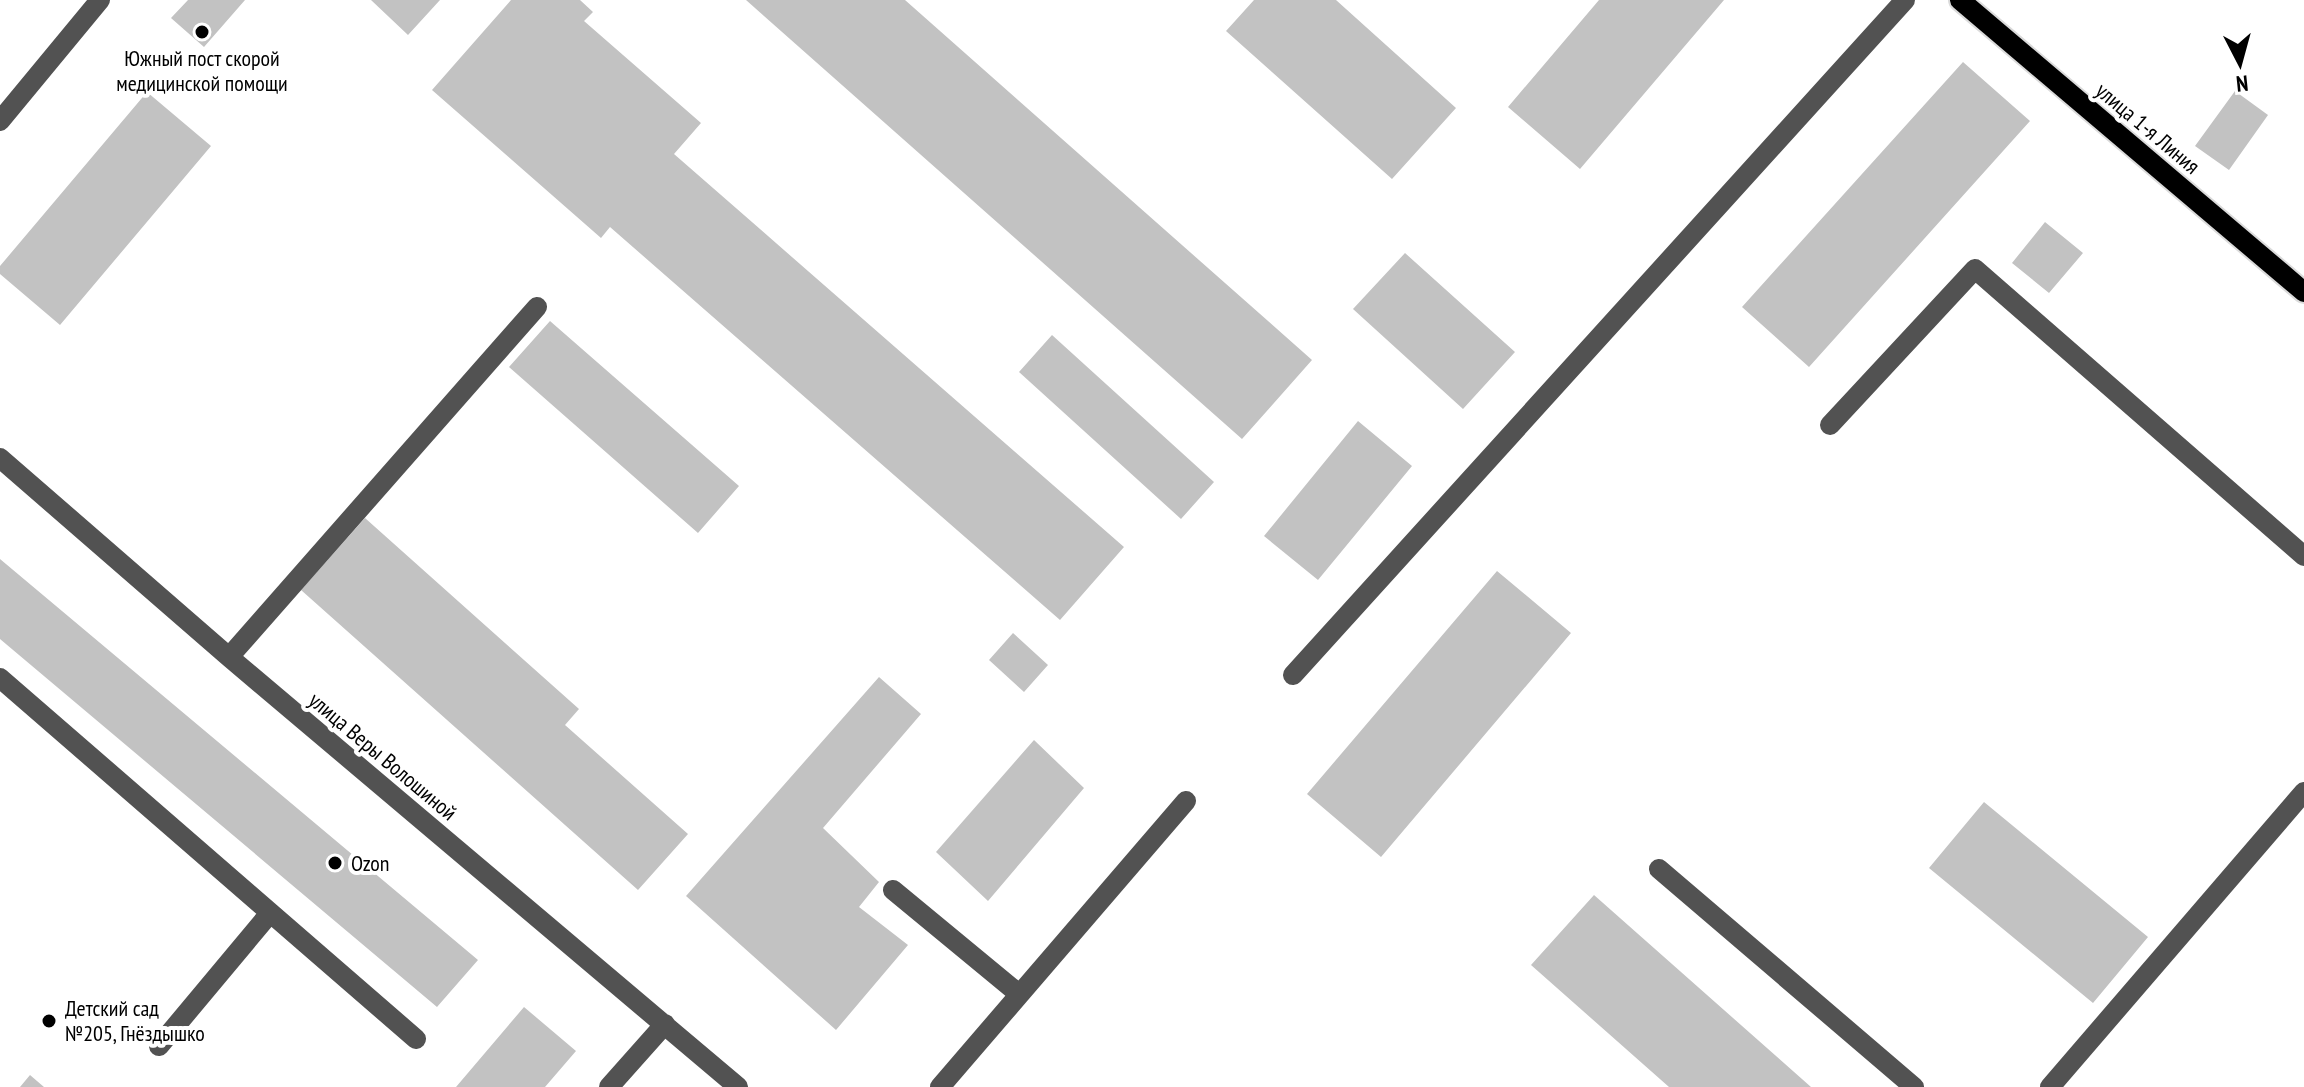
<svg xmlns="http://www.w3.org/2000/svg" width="2304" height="1087" viewBox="0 0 2304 1087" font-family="'PT Sans Narrow',sans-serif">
  <rect width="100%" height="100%" fill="#fff"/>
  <path fill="#c2c2c2" d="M188,0H245L204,47L171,18Z
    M371,0H440L408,35Z
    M511,0H580L593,12L584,21L701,123L674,154L1124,547L1060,620L610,227L601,238L432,90Z
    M746,0H905L1312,360L1242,439Z
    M1254,0H1336L1456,108L1392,179L1226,31Z
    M1599,0H1724L1580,169L1508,107Z
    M1963,62L2030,121L1809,367L1742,307Z
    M2235,91L2268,115L2229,170L2195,146Z
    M147,92L211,146L60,325L0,274V266Z
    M2045,222L2083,253L2049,293L2012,263Z
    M1405,253L1515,352L1463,409L1353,309Z
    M550,321L739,486L698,533L509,367Z
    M1052,335L1214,482L1181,519L1019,372Z
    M1358,421L1412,466L1318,580L1264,536Z
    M365,518L579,709L565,725L688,834L638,890L301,590Z
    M0,559L478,960L437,1007L0,639Z
    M1497,571L1571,633L1381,857L1307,794Z
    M1013,633L1048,665L1024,692L989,660Z
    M879,677L921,714L823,828L879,882L859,907L908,945L836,1030L686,896Z
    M1034,740L1084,788L988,901L936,852Z
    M1984,802L2148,937L2093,1003L1929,868Z
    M1594,895L1811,1087H1669L1531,965Z
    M524,1007L576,1051L545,1087H456Z
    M30,1075L44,1087H20Z"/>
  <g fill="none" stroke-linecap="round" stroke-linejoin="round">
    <defs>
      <path id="major" d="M1960,0L2304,292"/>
    </defs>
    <use href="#major" stroke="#dbdbdb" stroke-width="24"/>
    <path stroke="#525252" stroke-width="20" d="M0,121L100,0
      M1830,425L1975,269L2304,556
      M0,458L229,657L738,1087
      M229,657L537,307
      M1293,675L1905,0
      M0,678L416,1039
      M1659,869L1914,1087
      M893,890L1019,994
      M159,1046L270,913
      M609,1087L665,1024
      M940,1087L1186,801
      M2050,1087L2304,792"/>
    <use href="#major" stroke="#000" stroke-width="20"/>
  </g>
  <g fill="#000" stroke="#fff" stroke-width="3">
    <circle cx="202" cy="32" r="8"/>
    <circle cx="335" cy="863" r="8"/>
    <circle cx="49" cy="1021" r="8"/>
  </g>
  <g text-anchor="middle" stroke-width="8" stroke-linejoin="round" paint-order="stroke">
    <g font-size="22" fill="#000" stroke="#fff" text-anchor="start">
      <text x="202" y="66" text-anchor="middle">Южный пост скорой<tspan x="202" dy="25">медицинской помощи</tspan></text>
      <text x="351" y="871">Ozon</text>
      <text x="65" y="1016">Детский сад<tspan x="65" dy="25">№205, Гнёздышко</tspan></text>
    </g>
    <g font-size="22" fill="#000" stroke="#fff">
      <text transform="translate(2148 128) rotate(40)" y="8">улица 1-я Линия</text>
      <text transform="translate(383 756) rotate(40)" y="8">улица Веры Волошиной</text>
    </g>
  </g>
  <g transform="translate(2240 64) rotate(174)" stroke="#ffffff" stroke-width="6" paint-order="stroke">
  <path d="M0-6L14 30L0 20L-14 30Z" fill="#000000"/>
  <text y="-12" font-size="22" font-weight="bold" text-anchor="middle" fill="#000000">N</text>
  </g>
</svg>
